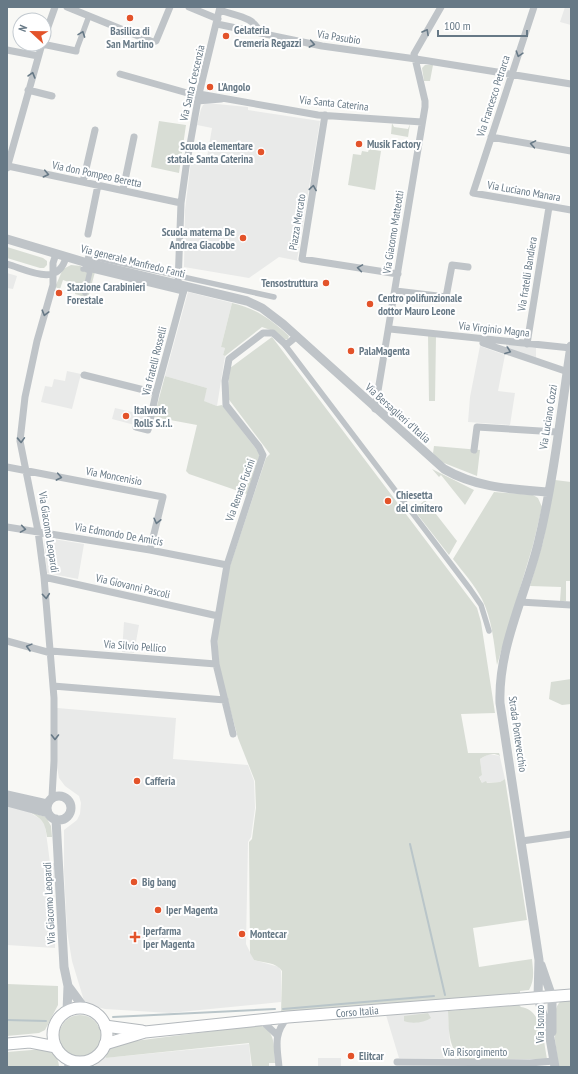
<svg xmlns="http://www.w3.org/2000/svg" width="578" height="1074" viewBox="0 0 578 1074" font-family="'PT Sans Narrow',sans-serif">
  <rect width="100%" height="100%" fill="#f8f8f5"/>
  <path fill="#e9eae9" d="M565,7H571V25L560,22Z
    M206,103L248,107V110L320,121L297,260L299,261L279,257L249,278L184,267L185,210L191,161L206,163L212,128L197,125L201,109L203,105Z
    M7,273L17,276L13,289L7,288Z
    M188,292L232,303L221,347L225,348L223,355L225,356L217,406L203,401L207,388L165,376Z
    M506,344L536,348V358L506,348Z
    M480,346L505,355L498,391L515,393L510,425L468,422L470,397Z
    M67,371L81,374L72,409L41,402L45,386L52,387L54,379L65,381Z
    M115,408L149,416L146,428L112,419Z
    M47,538L84,544L78,579L47,573L44,541Z
    M124,622L139,625L134,653L122,652Z
    M57,708L176,718L173,759L248,765L254,781L255,808L251,837L248,842L246,944L254,960L279,967L281,971V1002L170,1013L105,1009L85,1004L72,961L67,931L64,871V830L77,820L80,814L81,803L79,796L65,786L59,778L57,767Z
    M499,753L505,779L500,782L482,783L479,776L482,775L480,759L489,754L500,756Z
    M7,806L26,810L40,819L45,825L50,863H54L55,948L7,945Z
    M428,1011H448L450,1044L453,1052L459,1058H399L386,1015Z
    M249,1044L251,1067H93L104,1058Z
    M318,1058H341V1067H318Z"/>
  <path fill="#d8ddd5" d="M425,65H433L430,81H424L422,68Z
    M159,121L186,125L179,173L151,167Z
    M392,123L394,127L408,129L410,124L408,137L391,134Z
    M369,149L381,151L375,190L348,185L353,154L361,155L362,151L368,152Z
    M7,247L43,258L47,261V265L44,268H40L7,258Z
    M71,265L81,266V268L95,272L88,298L75,294L77,285L63,280L60,289L55,287L63,269Z
    M232,303C257,309 270,319 289,336L288,339L284,340L276,332L262,327L225,356L223,355L225,348L221,347Z
    M428,335L436,336L435,401H429Z
    M272,337L477,608L481,622L495,713L461,714L468,753H499L500,756C492,752 487,755 480,759L482,775L479,777L482,783L486,781L487,783L500,782L505,779L527,920L473,928L479,967L532,959C533,969 535,980 529,990L520,991V994L281,1014L282,971C276,962 264,963 254,960L250,953L249,842L252,839L256,808L255,781L238,738L219,668L217,637L229,569L266,458L270,454L227,397L230,368Z
    M165,376L207,388L204,401L217,406L222,405L260,454L247,494L189,474L186,471L197,425L154,417Z
    M434,446L480,450L477,476L439,461L433,453Z
    M432,469L474,490L465,505L441,475L439,477Z
    M555,480L571,482V581H566V601H560L561,587L530,586L543,542Z
    M494,492L533,495L538,498L542,507L533,545L497,665C494,643 492,619 482,599C474,584 463,572 453,559Z
    M425,500L457,541L449,555L414,510Z
    M571,679V704L562,705L549,699L551,682Z
    M30,812L46,817L51,826L52,837H47C45,822 43,820 30,812Z
    M7,984L58,986V1005L45,1030L39,1033L7,1036Z
    M571,1000V1067H559C557,1053 548,1011 561,1001Z
    M519,1005L521,1007C542,1009 544,1043 547,1059L460,1060C448,1043 449,1031 448,1011Z
    M428,1013L431,1018C424,1023 411,1024 404,1021V1016Z
    M59 1036a21 21 0 1 1 42 0a21 21 0 1 1-42 0Z
    M259,1025C276,1030 274,1048 275,1063H269V1067H252L249,1043L105,1058L110,1049L119,1043Z
    M44,1049C53,1053 59,1057 59,1067H7V1052Z"/>
  <g fill="none" stroke-linecap="round" stroke-linejoin="round">
    <path stroke="#b9c5c9" stroke-width="2" d="M410,844L445,995
      M283,1009L434,996
      M113,1017L275,1009
      M7,1020L46,1021"/>
    <defs>
      <g id="primary">
        <circle cx="80" cy="1035" r="27"/>
        <path d="M105,1026L142,1031"/>
        <path d="M7,1044L30,1042L56,1047"/>
        <path id="s1" d="M105,1044L145,1032L288,1017L571,995"/>
      </g>
    </defs>
    <use href="#primary" stroke="#b3b8bc" stroke-width="13"/>
    <path stroke="#bfc4c8" stroke-width="5.5" d="M76,51L89,16
      M85,268L184,292
      M83,269H85L88,256L274,297
      M85,293L90,271L87,270
      M285,345L470,589L481,605L489,631"/>
    <path stroke="#bfc4c8" stroke-width="7" d="M67,7L153,42L156,41L170,7
      M189,7L218,19
      M534,7L473,193L571,210
      M220,10C235,16 254,16 260,33
      M217,24L322,46L416,59L571,84
      M44,38L55,7
      M42,44L76,51
      M7,50L38,56
      M120,74L198,96
      M28,90L52,96
      M199,94L318,115L422,122
      M197,101L221,99
      M325,115L302,259L398,274
      M491,137L571,151
      M8,166L181,203
      M7,168L42,44
      M83,182L95,130
      M123,190L134,137
      M88,234L98,185
      M7,264C28,270 58,288 66,257
      M178,284L181,203L186,167L199,94L220,7
      M396,291L446,297L452,265L468,267
      M390,329L571,348
      M483,343L571,373
      M527,344L549,207
      M84,375L156,393
      M375,409L425,107V101L414,54L441,7
      M136,427L148,430L156,393L185,286
      M474,450L477,427L557,432
      M7,467L163,497L150,550
      M7,527L150,550L227,565
      M44,577L218,616
      M520,602L571,605
      M7,641L51,653
      M51,651L216,664
      M53,686L225,700
      M233,734L216,664L214,641L227,565L263,455L259,447L226,405L225,381L229,359L263,333H273L286,345L297,336
      M52,797L54,761V698L44,577L38,531L20,441L25,397L37,341L53,285V263L56,254
      M522,841L571,834
      M261,1020L277,1035
      M67,1058L68,1067
      M397,1062L530,1063L554,1061
      M81,1067L85,1062
      M279,1067C277,1046 273,1034 288,1017"/>
    <path stroke="#bfc4c8" stroke-width="9" d="M7,239L84,262L247,301L262,308L283,324L444,469C477,488 511,489 548,492
      M7,795L47,804
      M47 808a12 12 0 1 1 24 0a12 12 0 1 1-24 0Z
      M7,802L48,813
      M56,819L64,967L68,986L67,1012
      M541,965L552,997V1032
      M68,986L85,1009
      M555,1067L550,1038L538,998L539,960L500,703C498,648 525,596 538,544C554,479 561,411 571,346"/>
    <use href="#primary" stroke="#fff" stroke-width="11"/>
  </g>
  <defs><path id="oneway-chevron" d="M-2-3.5L2.5 0L-2 3.5" fill="none" stroke-width="1.6" stroke-linecap="round" stroke-linejoin="round"/></defs>
  <g stroke="#677986">
    <use href="#oneway-chevron" transform="translate(426 32) rotate(-61)"/>
    <use href="#oneway-chevron" transform="translate(82 34) rotate(-70)"/>
    <use href="#oneway-chevron" transform="translate(312 44) rotate(11)"/>
    <use href="#oneway-chevron" transform="translate(519 54) rotate(108)"/>
    <use href="#oneway-chevron" transform="translate(32 75) rotate(-74)"/>
    <use href="#oneway-chevron" transform="translate(533 144) rotate(-170)"/>
    <use href="#oneway-chevron" transform="translate(46 174) rotate(12)"/>
    <use href="#oneway-chevron" transform="translate(313 188) rotate(-81)"/>
    <use href="#oneway-chevron" transform="translate(360 268) rotate(-171)"/>
    <use href="#oneway-chevron" transform="translate(45 313) rotate(105)"/>
    <use href="#oneway-chevron" transform="translate(508 351) rotate(20)"/>
    <use href="#oneway-chevron" transform="translate(21 440) rotate(88)"/>
    <use href="#oneway-chevron" transform="translate(59 477) rotate(11)"/>
    <use href="#oneway-chevron" transform="translate(157 521) rotate(103)"/>
    <use href="#oneway-chevron" transform="translate(23 529) rotate(9)"/>
    <use href="#oneway-chevron" transform="translate(46 596) rotate(85)"/>
    <use href="#oneway-chevron" transform="translate(29 647) rotate(-165)"/>
    <use href="#oneway-chevron" transform="translate(55 737) rotate(90)"/>
  </g>
  <g fill="#e3532a" stroke="#fff" stroke-width="1.5">
    <circle cx="130" cy="18" r="4"/>
    <circle cx="226" cy="36" r="4"/>
    <circle cx="210" cy="87" r="4"/>
    <circle cx="359" cy="144" r="4"/>
    <circle cx="261" cy="152" r="4"/>
    <circle cx="243" cy="238" r="4"/>
    <circle cx="326" cy="283" r="4"/>
    <circle cx="59" cy="293" r="4"/>
    <circle cx="370" cy="304" r="4"/>
    <circle cx="351" cy="351" r="4"/>
    <circle cx="126" cy="416" r="4"/>
    <circle cx="388" cy="501" r="4"/>
    <circle cx="137" cy="781" r="4"/>
    <circle cx="134" cy="882" r="4"/>
    <circle cx="158" cy="910" r="4"/>
    <circle cx="242" cy="934" r="4"/>
    <path d="M133 931h4v4h4v4h-4v4h-4v-4h-4v-4h4z"/>
    <circle cx="351" cy="1056" r="4"/>
  </g>
  <g text-anchor="middle" stroke-width="4" stroke-linejoin="round" paint-order="stroke">
    <g font-size="11" font-weight="bold" fill="#677986" stroke="#fff" text-anchor="start">
      <text x="234" y="34">Gelateria<tspan x="234" dy="13">Cremeria Regazzi</tspan></text>
      <text x="130" y="35" text-anchor="middle">Basilica di<tspan x="130" dy="13">San Martino</tspan></text>
      <text x="218" y="91">L'Angolo</text>
      <text x="367" y="148">Musik Factory</text>
      <text x="253" y="150" text-anchor="end">Scuola elementare<tspan x="253" dy="13">statale Santa Caterina</tspan></text>
      <text x="235" y="236" text-anchor="end">Scuola materna De<tspan x="235" dy="13">Andrea Giacobbe</tspan></text>
      <text x="318" y="287" text-anchor="end">Tensostruttura</text>
      <text x="67" y="291">Stazione Carabinieri<tspan x="67" dy="13">Forestale</tspan></text>
      <text x="378" y="302">Centro polifunzionale<tspan x="378" dy="13">dottor Mauro Leone</tspan></text>
      <text x="359" y="355">PalaMagenta</text>
      <text x="134" y="414">Italwork<tspan x="134" dy="13">Rolls S.r.l.</tspan></text>
      <text x="396" y="499">Chiesetta<tspan x="396" dy="13">del cimitero</tspan></text>
      <text x="145" y="785">Cafferia</text>
      <text x="142" y="886">Big bang</text>
      <text x="166" y="914">Iper Magenta</text>
      <text x="143" y="935">Iperfarma<tspan x="143" dy="13">Iper Magenta</tspan></text>
      <text x="250" y="938">Montecar</text>
      <text x="359" y="1060">Elitcar</text>
    </g>
    <g font-size="11" fill="#677986" stroke="#fff">
      <text transform="translate(339 37) rotate(9)" y="4">Via Pasubio</text>
      <text transform="translate(192 83) rotate(-77)" y="4">Via Santa Crescenzia</text>
      <text transform="translate(493 96) rotate(-72)" y="4">Via Francesco Petrarca</text>
      <text transform="translate(334 103) rotate(6)" y="4">Via Santa Caterina</text>
      <text transform="translate(97 174) rotate(12)" y="4">Via don Pompeo Beretta</text>
      <text transform="translate(524 191) rotate(10)" y="4">Via Luciano Manara</text>
      <text transform="translate(297 222) rotate(-81)" y="4">Piazza Mercato</text>
      <text transform="translate(393 232) rotate(-81)" y="4">Via Giacomo Matteotti</text>
      <text transform="translate(133 261) rotate(14)" y="4">Via generale Manfredo Fanti</text>
      <text transform="translate(527 274) rotate(-81)" y="4">Via fratelli Bandiera</text>
      <text transform="translate(494 329) rotate(6)" y="4">Via Virginio Magna</text>
      <text transform="translate(154 361) rotate(-76)" y="4">Via fratelli Rosselli</text>
      <text transform="translate(398 413) rotate(42)" y="4">Via Bersaglieri d'Italia</text>
      <text transform="translate(548 417) rotate(-81)" y="4">Via Luciano Cozzi</text>
      <text transform="translate(114 476) rotate(11)" y="4">Via Moncenisio</text>
      <text transform="translate(240 490) rotate(-70)" y="4">Via Renato Fucini</text>
      <text transform="translate(49 532) rotate(81)" y="4">Via Giacomo Leopardi</text>
      <text transform="translate(119 534) rotate(10)" y="4">Via Edmondo De Amicis</text>
      <text transform="translate(133 586) rotate(13)" y="4">Via Giovanni Pascoli</text>
      <text transform="translate(135 646) rotate(4)" y="4">Via Silvio Pellico</text>
      <text transform="translate(518 734) rotate(82)" y="4">Strada Pontevecchio</text>
      <text transform="translate(49 903) rotate(-93)" y="4">Via Giacomo Leopardi</text>
      <text dy="4" stroke="none"><textPath href="#s1" startOffset="255">Corso Italia</textPath></text>
      <text transform="translate(540 1024) rotate(-90)" y="4">Via Isonzo</text>
      <text x="475" y="1056">Via Risorgimento</text>
    </g>
  </g>
  <rect width="578" height="1074" fill="none" stroke="#677986" stroke-width="16"/>
  <g transform="translate(32 32) rotate(292)"><circle r="19" fill="#ffffff" stroke="#c2c9cf"/>
  <path d="M0-3L7 15L0 10L-7 15Z" fill="#e3532a"/>
  <text y="-6" font-size="11" font-weight="bold" text-anchor="middle" fill="#677986">N</text>
  </g>
  <path d="M438 30v6h89v-6" fill="none" stroke="#677986" stroke-width="2"/>
  <text x="444" y="30" font-size="12" fill="#677986" stroke="#ffffff" stroke-width="3" paint-order="stroke">100 m</text>
</svg>
